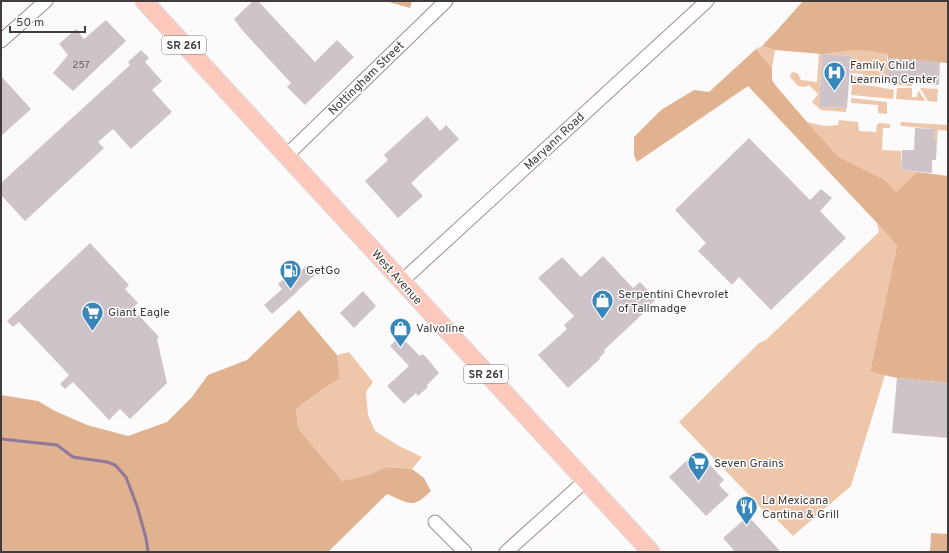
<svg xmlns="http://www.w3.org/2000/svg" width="949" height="553" viewBox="0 0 949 553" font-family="Overpass,sans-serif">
  <rect width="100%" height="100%" fill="#fdfafb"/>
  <path fill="#eec7ab" d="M762,46L775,50L772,68L756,49Z
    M851,50L870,51L887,54V81L912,83V86L863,82V74L850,73L851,56L822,54L819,107L846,108V112L821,110L812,102L818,94L809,85L806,87L798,86L791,78L790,74L794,72L798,74L801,80L817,82L819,53Z
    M853,76L861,77L860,85L873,86L894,90L893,99L851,95Z
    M897,88H912V97H917L918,91H919L925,101L896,99Z
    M920,88L938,89L937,102L928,101Z
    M851,98L887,102V114L878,113V105L851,103Z
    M839,120L858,122L859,131L876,132L877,125L879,123L890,124V128H883L882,150L901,151V170L917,172L896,192L885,180L839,157L807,122L824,126L838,125Z
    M901,122L948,125V131L938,130L937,141H934L935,129L902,126L900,124Z
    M877,223L897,246L870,372L885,375L851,486L793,536L767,510L765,512L679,422L759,343L766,340L879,232Z
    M349,352L373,382L366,392L368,415L375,431L399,446L422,457L412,469L387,467L368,475L342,481L298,428L296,409L320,391L340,378L337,355Z"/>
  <path fill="#e1b28f" d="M385,1H412L410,8Z
    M803,1H948V63L888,58L887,54L870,51L851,50L822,54L775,50L762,46L779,28Z
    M756,49L772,68V80L776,86L807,122L839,157L885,180L896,192L917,172L948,176V383L897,378L870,372L897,246L877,223L748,86L637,162L634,155V137L661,110L694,90L709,92Z
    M299,310L337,355L340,378L320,391L296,409L298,428L342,481L368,475L387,467L412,469L424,478L431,491C412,510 409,503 387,494L328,552H1V395L38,401L55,411L87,425L128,436L167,422L192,397L208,375L247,360Z
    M931,533L948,534V552H930Z"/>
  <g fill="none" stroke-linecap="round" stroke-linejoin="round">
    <path stroke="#907898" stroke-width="3" d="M1,439L57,445L73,457L107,462L115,465L126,477L137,506L146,538L148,552"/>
  </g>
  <path fill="#cfc3ca" d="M253,1H258L315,62L337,40L354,57L305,105L287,87L291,83L242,30L234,19Z
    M106,20L126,41L73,91L53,73L68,55L59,44L76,29L84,39Z
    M141,50L149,58L145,62L162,81L152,90L172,112L131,149L113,129L98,142L104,148L25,221L1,195V183L130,65L128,62Z
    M822,54L851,56L847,108L819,107Z
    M888,58L940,62L939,85L886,81Z
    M1,76L31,109L1,136Z
    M427,116L440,131L446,125L459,139L411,183L423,196L398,218L365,181L388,160L384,155Z
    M915,128L935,129L934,141H937L936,160H932V173L901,170L902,150H914Z
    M749,138L810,200L821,189L832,198L820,211L846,238L771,310L739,277L732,285L698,251L706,243L675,210Z
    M90,243L129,285L125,289L138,303L132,308L159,337L157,339L167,383L130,419L120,409L109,420L73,382L65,389L60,384L69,375L19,322L13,327L7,321Z
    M603,256L633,288L640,282L656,299L649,306L650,307L604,350L605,352L599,358L600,359L568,388L538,355L567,329L564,325L574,316L538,278L562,257L581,277Z
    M306,266L315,275L297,291H298L272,314L264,305L282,289L278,284L285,278L289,282Z
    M363,291L376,306L354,328L340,313Z
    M400,336L420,356L422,354L426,357L439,373L427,385L428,387L418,396L416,393L404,404L387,386L409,366L390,346Z
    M897,378L948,383V438L892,433Z
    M697,451L724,480L719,485L729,495L706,516L669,477Z
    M748,516L781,552H735L723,538Z"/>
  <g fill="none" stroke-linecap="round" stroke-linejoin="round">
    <defs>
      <path id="minor" d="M1,41L46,1
        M286,156L446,1
        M402,281L707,1
        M435,522L465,552
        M506,552L585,481"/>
      <path id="major" d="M144,1L651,552"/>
    </defs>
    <use href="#minor" stroke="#9b8d8f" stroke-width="15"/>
    <use href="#major" stroke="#d9d8d8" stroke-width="19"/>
    <use href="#minor" stroke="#fff" stroke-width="13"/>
    <use href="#major" stroke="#fec8bc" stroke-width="17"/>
  </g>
  <defs>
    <symbol id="hospital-pin" viewBox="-11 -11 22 30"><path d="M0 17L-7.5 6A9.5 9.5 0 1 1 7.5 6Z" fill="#3987ba" stroke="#fff"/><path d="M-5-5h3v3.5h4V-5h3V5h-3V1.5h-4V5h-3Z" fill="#fff"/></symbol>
    <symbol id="fuel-pin" viewBox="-11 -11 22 30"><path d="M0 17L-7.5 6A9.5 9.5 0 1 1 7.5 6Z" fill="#3987ba" stroke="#fff"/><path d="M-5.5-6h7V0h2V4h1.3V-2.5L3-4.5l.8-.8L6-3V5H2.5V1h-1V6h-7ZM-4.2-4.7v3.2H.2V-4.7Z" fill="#fff"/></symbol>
    <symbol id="shop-pin" viewBox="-11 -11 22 30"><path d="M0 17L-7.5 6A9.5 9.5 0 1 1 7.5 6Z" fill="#3987ba" stroke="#fff"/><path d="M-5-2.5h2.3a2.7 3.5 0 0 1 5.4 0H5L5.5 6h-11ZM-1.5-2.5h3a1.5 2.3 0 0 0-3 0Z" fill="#fff"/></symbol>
    <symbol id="supermarket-pin" viewBox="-11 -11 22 30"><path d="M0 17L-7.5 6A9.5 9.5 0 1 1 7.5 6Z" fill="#3987ba" stroke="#fff"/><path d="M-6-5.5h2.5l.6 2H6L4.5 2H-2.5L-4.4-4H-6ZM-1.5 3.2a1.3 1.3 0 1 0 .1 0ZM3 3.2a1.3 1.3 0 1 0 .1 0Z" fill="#fff"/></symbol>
    <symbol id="restaurant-pin" viewBox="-11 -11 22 30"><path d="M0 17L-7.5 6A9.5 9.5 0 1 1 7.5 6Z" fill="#3987ba" stroke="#fff"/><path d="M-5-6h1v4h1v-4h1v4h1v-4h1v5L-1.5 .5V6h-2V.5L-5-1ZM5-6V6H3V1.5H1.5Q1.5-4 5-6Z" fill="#fff"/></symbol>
  </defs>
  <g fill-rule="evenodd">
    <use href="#hospital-pin" x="822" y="60" width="25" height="34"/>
    <use href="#fuel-pin" x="278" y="258" width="25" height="34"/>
    <use href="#shop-pin" x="590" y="288" width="25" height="34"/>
    <use href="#supermarket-pin" x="80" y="300" width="25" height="34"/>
    <use href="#shop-pin" x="388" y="316" width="25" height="34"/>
    <use href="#supermarket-pin" x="686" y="450" width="25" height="34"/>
    <use href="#restaurant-pin" x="734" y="494" width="25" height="34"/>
  </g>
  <g text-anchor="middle" stroke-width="3" stroke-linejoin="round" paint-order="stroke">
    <g font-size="10" fill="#645d60">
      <text x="81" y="68">257</text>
    </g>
    <g fill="#fff" stroke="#7a7676" stroke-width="1">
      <rect x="162" y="36" width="44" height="18" rx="3"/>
      <rect x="464" y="365" width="44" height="18" rx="3"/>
    </g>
    <g font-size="11" font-weight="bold" fill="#413b3c">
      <text x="184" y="49">SR 261</text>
      <text x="486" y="378">SR 261</text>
    </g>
    <g font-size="12" fill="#413b3c" stroke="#fff" text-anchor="start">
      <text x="850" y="69">Family Child<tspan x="850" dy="14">Learning Center</tspan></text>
      <text x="306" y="274">GetGo</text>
      <text x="618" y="298">Serpentini Chevrolet<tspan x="618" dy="14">of Tallmadge</tspan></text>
      <text x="108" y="316">Giant Eagle</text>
      <text x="416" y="332">Valvoline</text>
      <text x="714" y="467">Seven Grains</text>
      <text x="762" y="504">La Mexicana<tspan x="762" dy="14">Cantina &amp; Grill</tspan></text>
    </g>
    <g font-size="12" fill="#413b3c" stroke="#fff">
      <text transform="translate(366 78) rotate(-44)" y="4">Nottingham Street</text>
      <text transform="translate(554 141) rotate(-43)" y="4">Maryann Road</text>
      <text transform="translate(397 277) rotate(48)" y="4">West Avenue</text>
    </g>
  </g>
  <rect width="949" height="553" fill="none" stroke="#413b3c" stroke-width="4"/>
  <path d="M10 26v6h75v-6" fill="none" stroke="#413b3c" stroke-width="2"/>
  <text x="16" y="26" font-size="12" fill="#413b3c" stroke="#ffffff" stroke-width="3" paint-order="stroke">50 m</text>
</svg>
